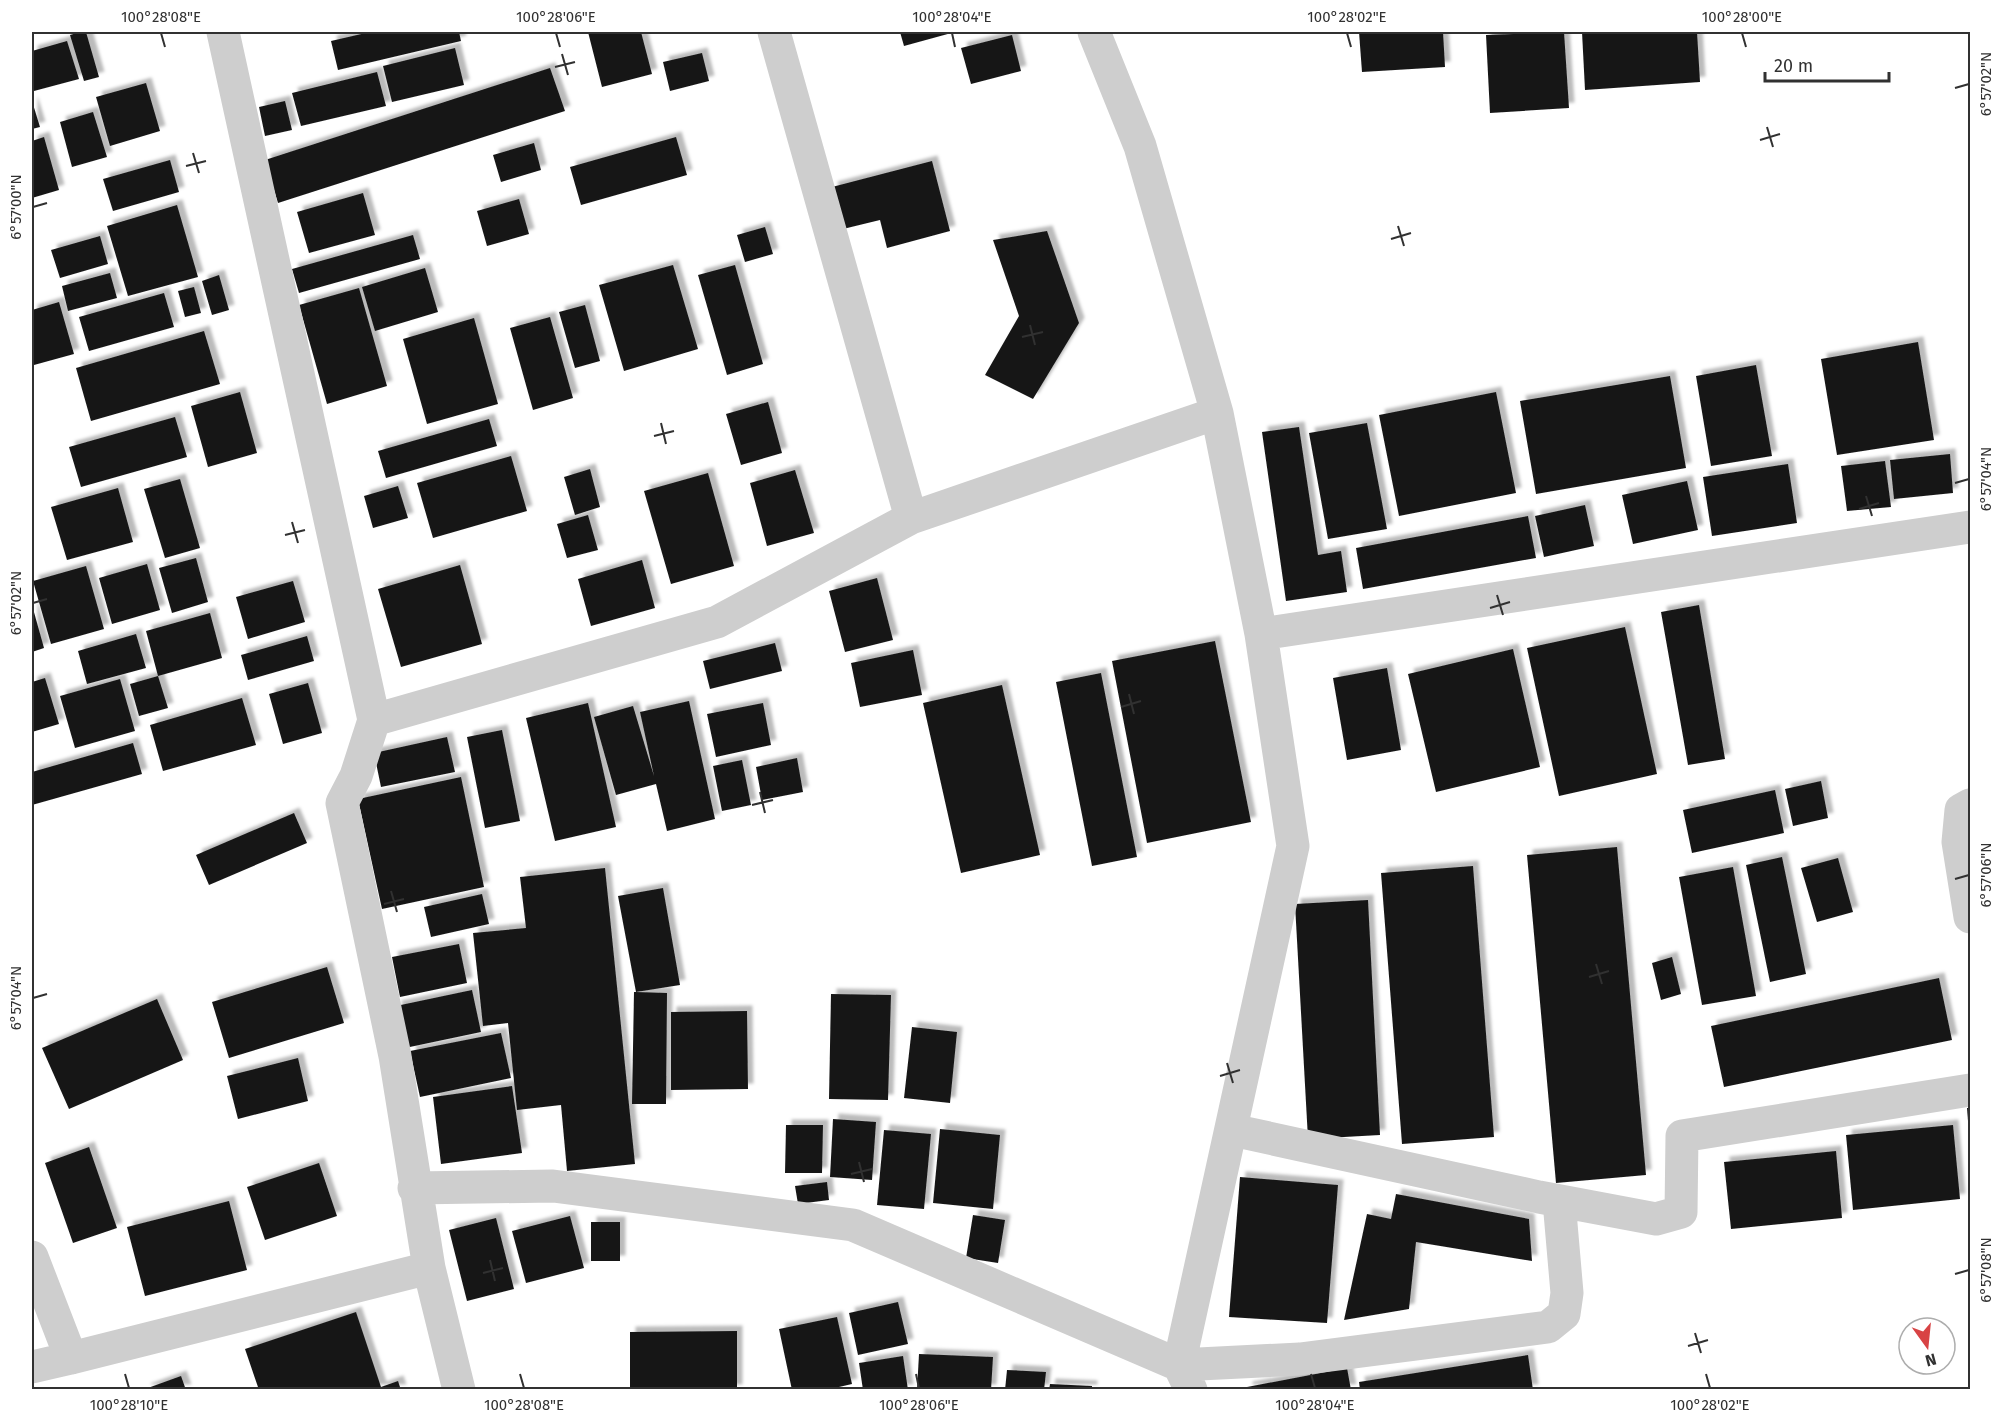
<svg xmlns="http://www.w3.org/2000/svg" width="2002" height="1421" viewBox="0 0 2002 1421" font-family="'Fira Sans',sans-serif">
  <defs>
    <filter id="shadow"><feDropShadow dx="5.5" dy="-5.5" stdDeviation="1.5" flood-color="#0004"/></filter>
  </defs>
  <rect width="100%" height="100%" fill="#fff"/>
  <path fill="#181818" filter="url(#shadow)" d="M80,32H86L99,77L84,81L70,35Z
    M370,32H459L461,41L338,70L331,41Z
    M588,32H641L652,74L602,87Z
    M900,32H955L904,46Z
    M1359,32H1443L1445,67L1362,72Z
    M1564,32L1569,108L1490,113L1486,35Z
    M1582,32H1697L1700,82L1585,90Z
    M1012,35L1021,71L971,84L961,48Z
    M67,41L79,79L34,91L32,81V51Z
    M455,48L464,85L392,102L383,66Z
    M702,53L709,81L670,91L663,62Z
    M550,68L565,111L278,203L265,160Z
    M377,72L386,106L301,126L292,93Z
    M146,83L160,131L110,146L96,97Z
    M32,101L40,127L32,129Z
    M285,101L292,130L265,136L259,107Z
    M93,112L107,157L72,167L60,122Z
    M44,137L59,190L32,198V141Z
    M676,137L687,175L581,205L570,167Z
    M534,143L541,170L501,182L493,155Z
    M170,160L179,192L113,211L103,179Z
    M932,161L950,231L887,248L880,220L843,229L832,187Z
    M363,193L375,235L309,253L297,212Z
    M519,199L529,234L487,246L477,211Z
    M177,205L198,277L128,296L107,226Z
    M765,227L773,254L745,262L737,235Z
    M1047,231L1079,323L1033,399L985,375L1019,316L993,240Z
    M413,235L420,259L299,293L292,269Z
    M100,236L108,264L60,278L51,250Z
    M673,265L698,349L624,371L599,285Z
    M735,265L763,364L727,375L698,275Z
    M425,268L438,312L375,331L362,287Z
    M110,273L117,298L68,311L62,286Z
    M219,275L229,310L212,315L202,281Z
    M194,287L201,313L185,317L178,291Z
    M359,288L387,386L327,404L299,305Z
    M164,293L174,327L89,351L79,317Z
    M59,302L74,354L34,365L32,355V310Z
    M585,305L600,361L575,368L559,312Z
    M550,317L573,398L533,410L510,328Z
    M474,318L498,404L427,424L403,339Z
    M204,331L220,384L91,421L76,368Z
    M1918,342L1934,440L1837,455L1821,359Z
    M1756,365L1772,456L1711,466L1696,376Z
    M1670,376L1686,468L1536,494L1520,401Z
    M240,392L257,453L208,467L191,406Z
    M1496,392L1516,493L1399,516L1379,415Z
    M768,402L782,453L741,465L726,414Z
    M175,417L187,457L81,487L69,447Z
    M489,419L497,446L386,478L378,451Z
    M1367,423L1387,529L1328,539L1309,433Z
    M1299,427L1318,555L1341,551L1347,592L1286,601L1262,432Z
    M1950,454L1953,493L1894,499L1890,460Z
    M511,456L527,511L433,538L417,483Z
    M1885,461L1891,507L1847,511L1841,466Z
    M1788,464L1797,523L1712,536L1703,477Z
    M590,469L600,507L575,515L564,477Z
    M795,470L814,533L767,546L750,483Z
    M708,473L734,566L671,584L644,491Z
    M180,479L200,548L165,558L144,489Z
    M1687,481L1698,530L1633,544L1622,495Z
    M398,486L408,518L373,528L364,496Z
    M118,488L133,542L67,560L51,507Z
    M1585,505L1594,546L1544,557L1535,516Z
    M588,515L598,550L567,558L557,524Z
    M1528,516L1536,558L1363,589L1356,548Z
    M196,558L208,602L172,613L159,568Z
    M642,560L655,608L591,626L578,579Z
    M147,564L160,610L112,624L99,578Z
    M460,565L482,644L401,667L378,589Z
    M86,566L104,629L51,644L33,581Z
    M877,578L893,640L845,652L829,591Z
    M293,581L305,622L248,639L236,597Z
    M32,605L44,648L32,652Z
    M1699,605L1725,759L1688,765L1661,612Z
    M210,613L222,658L158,676L146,631Z
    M1625,627L1657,774L1559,796L1527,648Z
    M136,634L146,668L87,684L78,651Z
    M307,636L314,661L248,680L241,655Z
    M1215,641L1251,822L1147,843L1112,661Z
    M775,643L782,671L710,689L703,661Z
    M1513,649L1540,767L1436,792L1408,674Z
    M913,650L922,695L860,707L851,663Z
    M1387,668L1401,750L1347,760L1333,678Z
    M1101,673L1137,857L1092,866L1056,682Z
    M158,676L168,708L139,716L130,684Z
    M45,678L59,724L32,732V682Z
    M120,679L135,731L75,748L60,696Z
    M308,683L322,733L283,744L269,694Z
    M1002,685L1040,855L961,873L923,703Z
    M242,698L256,745L163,771L150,725Z
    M689,701L715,819L667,831L656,784L616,795L594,717L633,706L654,776L640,712Z
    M588,703L616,827L555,841L526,718Z
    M763,703L771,745L716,757L707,714Z
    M502,730L520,821L485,828L467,737Z
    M447,737L455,772L381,787L374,753Z
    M133,743L142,774L32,805V772Z
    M797,758L803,792L762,800L756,767Z
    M742,760L751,805L722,811L713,766Z
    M461,777L484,887L382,909L358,799Z
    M1821,781L1828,818L1793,826L1785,789Z
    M1775,790L1784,833L1692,853L1683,810Z
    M294,813L307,843L209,885L196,855Z
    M1617,847L1646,1175L1556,1183L1527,855Z
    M1782,857L1806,974L1770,982L1746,865Z
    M1838,858L1853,912L1817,922L1801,868Z
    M1473,866L1494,1137L1402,1144L1381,873Z
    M1733,867L1756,996L1702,1005L1679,877Z
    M605,868L635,1164L567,1171L561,1105L517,1110L508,1023L483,1026L473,933L526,928L520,877Z
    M663,888L680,985L636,992L667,993L666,1104H632L634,992H636L618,896Z
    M482,894L489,924L431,937L424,907Z
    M1368,900L1380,1135L1308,1139L1295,904Z
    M459,944L467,983L400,997L392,957Z
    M1672,957L1681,994L1661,1000L1652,963Z
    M327,967L344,1023L229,1058L212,1002Z
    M1939,978L1952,1040L1724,1087L1711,1026Z
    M472,990L481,1032L405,1048L396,1006Z
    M831,994L891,995L888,1100L829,1099Z
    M157,999L183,1060L69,1109L42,1048Z
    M747,1011L748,1089L671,1090V1012Z
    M912,1027L957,1032L950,1103L904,1098Z
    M501,1033L511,1078L420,1097L410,1051Z
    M298,1058L308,1101L238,1119L227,1076Z
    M512,1086L522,1153L441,1164L433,1097Z
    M1967,1108H1970V1134H1969Z
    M833,1119L876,1122L872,1180L830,1177Z
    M786,1125H823L822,1173H785Z
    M1953,1125L1960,1199L1853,1210L1846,1135Z
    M940,1129L1000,1135L993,1209L933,1203Z
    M884,1130L931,1134L924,1209L877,1205Z
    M89,1147L117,1228L73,1243L45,1163Z
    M1836,1151L1842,1218L1731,1229L1724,1162Z
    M319,1163L337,1216L265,1240L247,1187Z
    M1240,1177L1338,1185L1327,1323L1229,1317Z
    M827,1182L829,1200L798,1204L795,1186Z
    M1396,1194L1529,1219L1532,1261L1416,1242L1409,1309L1344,1320L1367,1214L1391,1219Z
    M229,1201L247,1270L145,1296L127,1227Z
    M973,1215L1005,1220L998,1263L966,1258Z
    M570,1216L584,1268L526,1283L512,1231Z
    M496,1218L514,1289L467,1301L449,1230Z
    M591,1222H620V1261H591Z
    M898,1302L908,1344L858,1355L849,1313Z
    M356,1312L381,1387L398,1381L401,1390H259L245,1349Z
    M837,1317L852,1384L826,1390H792L779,1329Z
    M737,1331V1390H630V1332Z
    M919,1354L993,1357L991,1390H917Z
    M1528,1355L1533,1390H1360L1359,1382Z
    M903,1356L908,1390H863L859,1363Z
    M1347,1368L1351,1390H1247V1387Z
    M1007,1370L1046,1372L1044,1390H1005Z
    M181,1376L186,1390H145V1389Z
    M1050,1384L1092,1386V1390H1049Z"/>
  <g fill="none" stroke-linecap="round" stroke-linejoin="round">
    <path stroke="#cecece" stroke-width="33" d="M223,32L374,720
      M774,32L911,518
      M1094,32L1140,146L1217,413L1261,634L1293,846L1179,1365L1191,1390
      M1261,634L1970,527
      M1970,805L1961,810L1958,842L1970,917
      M1232,1130L1539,1197L1656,1219L1681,1212L1682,1136L1970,1090
      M414,1188L553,1186L853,1225L1179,1365L1300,1359L1548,1327L1564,1314L1567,1293L1559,1201
      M32,1257L71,1358L32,1367
      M71,1358L429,1268
      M459,1390L429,1268L395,1056L342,803L356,776L374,720L717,622L911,518L1217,413"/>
  </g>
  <path fill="none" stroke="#313131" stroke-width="2" d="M161,33L165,47M556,33L560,47M952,33L955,47M1347,33L1351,47M1742,33L1746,47M562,54L568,75M555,67L575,62M1955,88L1969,84M1767,127L1773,147M1760,140L1780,134M193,153L199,173M186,166L206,161M33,207L47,203M1398,226L1404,246M1391,239L1411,233M1030,325L1035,345M1022,337L1043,332M661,423L666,444M654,436L674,431M1955,483L1969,479M1866,496L1872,516M1859,509L1879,503M292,522L298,543M285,535L305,530M1497,595L1503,615M33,603L47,599M1490,608L1510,602M1129,694L1134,714M1121,707L1141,701M760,792L765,813M752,805L773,800M1955,879L1969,875M391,891L397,912M384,904L404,899M1596,964L1602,984M1589,977L1609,971M33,998L47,994M1227,1063L1233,1083M1220,1076L1240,1070M859,1162L864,1182M851,1174L872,1169M490,1260L495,1281M483,1273L503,1268M1955,1274L1969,1270M1695,1333L1701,1353M1688,1346L1708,1340M125,1374L129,1388M520,1374L524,1388M916,1374L919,1388M1311,1374L1315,1388M1706,1374L1710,1388"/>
  <rect width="2002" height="1421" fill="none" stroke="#ffffff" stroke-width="66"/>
  <g transform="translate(1927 1346) rotate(165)"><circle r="28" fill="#ffffff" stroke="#adadad" stroke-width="1.5"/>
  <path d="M0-4.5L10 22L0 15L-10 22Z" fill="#d84344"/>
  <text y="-9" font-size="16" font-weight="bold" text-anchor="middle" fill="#313131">N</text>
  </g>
  <path d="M1765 72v9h124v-9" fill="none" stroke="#313131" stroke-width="3"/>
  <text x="1774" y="72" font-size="18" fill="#313131" stroke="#ffffff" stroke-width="4.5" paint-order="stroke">20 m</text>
  <rect x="33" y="33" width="1936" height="1355" fill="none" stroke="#313131" stroke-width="2"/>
  <g font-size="15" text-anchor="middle" fill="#313131">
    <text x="161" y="22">100°28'08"E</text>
    <text x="556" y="22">100°28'06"E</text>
    <text x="952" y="22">100°28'04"E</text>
    <text x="1347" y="22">100°28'02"E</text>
    <text x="1742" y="22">100°28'00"E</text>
    <text transform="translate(1986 84) rotate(-90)" y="5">6°57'02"N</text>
    <text transform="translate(16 207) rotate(-90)" y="5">6°57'00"N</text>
    <text transform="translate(1986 479) rotate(-90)" y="5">6°57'04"N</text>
    <text transform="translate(16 603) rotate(-90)" y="5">6°57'02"N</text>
    <text transform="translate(1986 875) rotate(-90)" y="5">6°57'06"N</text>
    <text transform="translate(16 998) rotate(-90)" y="5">6°57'04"N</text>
    <text transform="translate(1986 1270) rotate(-90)" y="5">6°57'08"N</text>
    <text x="129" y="1410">100°28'10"E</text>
    <text x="524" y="1410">100°28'08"E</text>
    <text x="919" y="1410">100°28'06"E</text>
    <text x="1315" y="1410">100°28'04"E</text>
    <text x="1710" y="1410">100°28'02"E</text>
  </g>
</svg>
